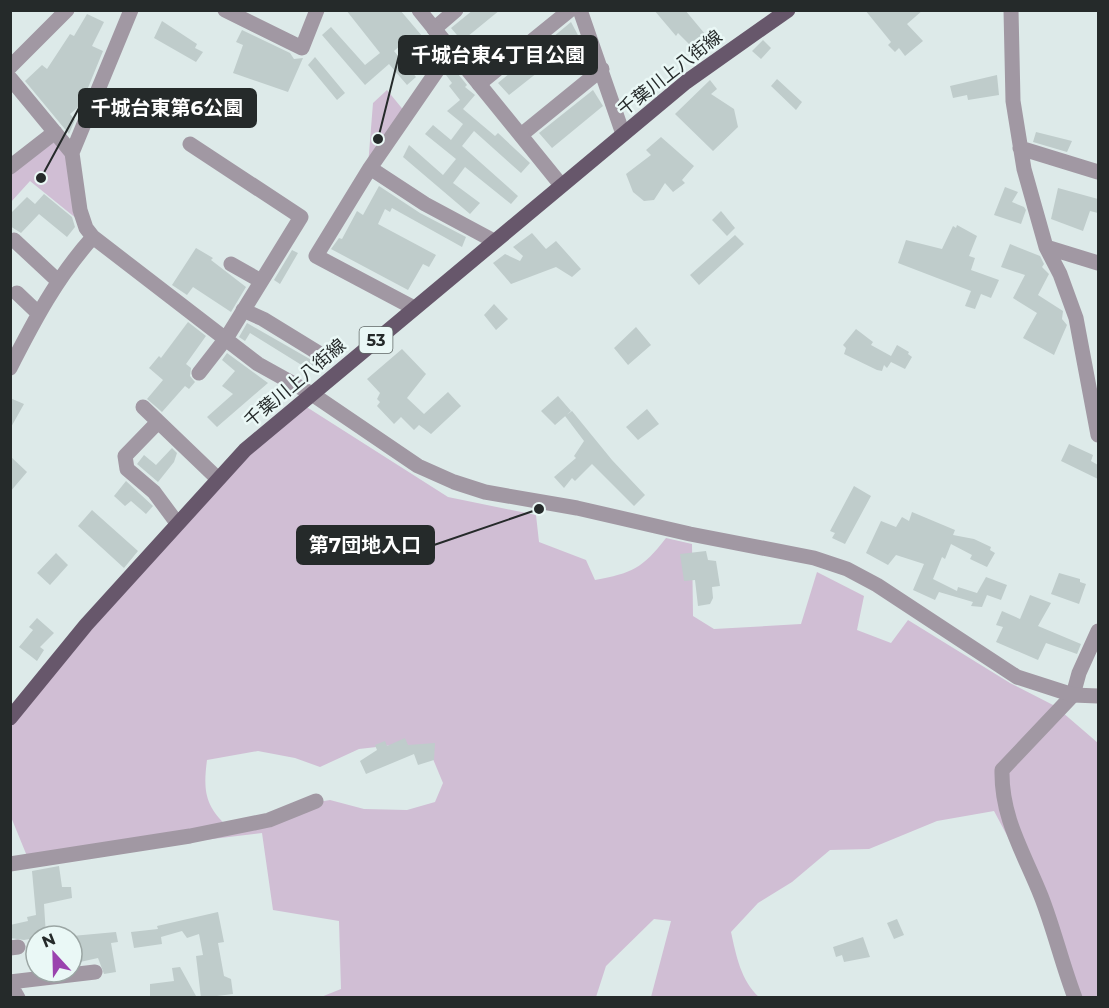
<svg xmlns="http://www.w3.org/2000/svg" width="1109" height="1008" viewBox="0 0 1109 1008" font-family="Montserrat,'Noto Sans JP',sans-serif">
  <rect width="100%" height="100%" fill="#ddeae9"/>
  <path fill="#d0bed4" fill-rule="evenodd" d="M387,90L405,112L368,166L373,103Z
    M50,142L55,143L69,158L77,219L30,181L11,202V174Z
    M305,406L448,497L536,515L539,542L586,560L595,580C632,573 642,569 666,538L692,544L693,616L714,629L801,624L817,572L864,596L857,630L891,643L908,620L1010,683L1055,706L1098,743V997H1076L1035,888L994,811L937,821L869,849L830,850L792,882L758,903L731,932C736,955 741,981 759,997H651L671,921L654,919L606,966L596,997H321L341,989L339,921L273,910L262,833L29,861L11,817L10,727L69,655L237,463ZM394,745L433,759L443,783L435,802L407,810L364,809L330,800L301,805L228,827C205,806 203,791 207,760L258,751L295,758L320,767L359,749Z"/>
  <path fill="#bfcccb" d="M346,10H400L434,50L425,58L409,38L394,51L416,77L407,85L389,64L365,85L322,35L331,27L365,65L380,53Z
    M473,10H500L462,41L451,28Z
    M654,10H685L705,34L692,47L678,33L676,36Z
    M865,10H923L907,24L923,41L905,56L899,48L895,52L888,45L891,42Z
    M87,14L104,22L92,46L103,51L81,105L70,114L75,120L69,134L25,81L42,65L47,69L70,34L74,36Z
    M162,21L197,44L195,48L203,52L196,62L154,38Z
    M571,22L580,39L509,95L498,83Z
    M242,30L290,53L294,59L303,58L288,92L233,73L243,45L236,42Z
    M763,40L771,48L761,59L752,51Z
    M315,57L345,93L337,100L308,65Z
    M454,69L467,85L465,87L475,95L463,109L495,136L498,133L530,163L521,173L474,131L462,146L518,196L511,204L465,167L453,183L480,203L470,214L403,157L409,145L443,175L456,159L425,134L433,125L451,140L463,124L447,111L460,100L449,86L452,83L446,75Z
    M997,75L999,95L968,100L967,95L953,98L950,86Z
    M777,79L802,102L796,110L771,86Z
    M710,80L717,89L711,94L734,109L738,127L713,151L675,114Z
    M593,90L603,106L552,148L539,133Z
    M1036,132L1072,141L1067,152L1033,142Z
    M661,137L694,166L682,180L685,183L673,192L665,183L654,200L644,201L633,192L626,174L651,155L646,150Z
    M379,186L420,213L466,237L462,247L392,208L390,212L385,209L378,224L436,255L429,267L423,264L408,290L331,249L339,238L342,239L357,211L363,215Z
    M1005,187L1018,192L1012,202L1024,207L1026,210L1021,224L994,215Z
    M1058,188L1098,199V213L1090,211L1083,231L1051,219Z
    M44,194L72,217L75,227L67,237L39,214L21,233L10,226V214L27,197L35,204Z
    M721,211L735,228L727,236L712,220Z
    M957,225L977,236L969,256L975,258L971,270L999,280L991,298L981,294L975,309L965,306L971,291L898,263L906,240L942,249L953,226L956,228Z
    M532,233L546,249L556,241L581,269L572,277L556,267L511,284L493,263L505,254L520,261L523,256L513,247Z
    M735,235L744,244L699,285L690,275Z
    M1010,244L1040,256L1044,264L1042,267L1049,274L1038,295L1063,311L1062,319L1067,325L1054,355L1023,338L1037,313L1013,298L1025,275L1001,267Z
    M196,248L213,258L211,260L246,287L231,312L193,287L187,295L172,285Z
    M292,250L298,253L280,284L274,280Z
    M494,304L508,319L496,330L484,315Z
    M188,322L206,336L186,364L191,368L190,376L195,382L189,389L185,386L162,412L147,399L163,380L149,368L159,356L161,358Z
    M247,323L315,362L322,363L316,374L250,333L245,341L239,337Z
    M636,327L651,345L628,365L614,348Z
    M856,329L873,342L871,345L891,356L897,345L909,352L908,354L912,357L905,369L891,362L887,368L884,365L882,371L877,370L844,354L846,348L843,345Z
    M402,349L426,374L407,398L424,414L448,392L461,406L431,434L419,425L414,430L401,417L394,424L377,406L380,402L377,399L380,393L367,379Z
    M227,353L268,383L217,427L207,417L233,394L222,386L235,371L222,360Z
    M558,396L571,411L555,425L541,411Z
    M10,398L24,404L10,429Z
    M647,409L659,424L638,440L626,427Z
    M572,411L612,460L645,495L634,506L592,464L575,481L572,478L564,488L554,477L576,458L574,456L584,441L565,416Z
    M1069,444L1093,455L1091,461L1098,465V479L1061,461Z
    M172,448L177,453L174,462L158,482L137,464L144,455L156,465Z
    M10,456L27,472L10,492Z
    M126,481L153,506L146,514L131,501L125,506L114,496Z
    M854,486L871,496L845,544L832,538L835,533L830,531Z
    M92,510L138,551L124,568L78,526Z
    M912,512L955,530L953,535L974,539L991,547L990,550L995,553L987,567L970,559L972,555L951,544L945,559L942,557L933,579L957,591L958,587L977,593L986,577L1007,585L1001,600L987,595L982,607L971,606L973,602L939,592L935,600L913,590L924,564L896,555L888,565L866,553L881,521L896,527L902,517L909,521Z
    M706,551L708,560L716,561L720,586L712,587L713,598L710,604L698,606L695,580L684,581L680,554Z
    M56,553L68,565L50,585L37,573Z
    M1059,573L1080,579V582L1086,584L1079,604L1051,594Z
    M1030,595L1051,603L1038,626L1081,644L1077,654L1046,643L1038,660L996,642L1003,627L996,625L1002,611L1020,619Z
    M37,618L54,633L40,647L44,650L37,661L19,647L33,630L29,627Z
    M405,738L408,745L435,743L434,760L418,765L414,754L366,774L360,761L377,750L375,745L385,741L387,746Z
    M59,866L62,887H71L72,898L44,904L46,936L24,940L10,938V925L28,921L27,917L36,915L32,871Z
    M218,912L224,942L218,943L224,976L231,979L233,994L201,998L196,956L203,955L199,934L187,938L182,931L161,937L162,944L134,948L131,932L158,929L157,926Z
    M897,919L904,935L894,939L887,923Z
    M116,932L118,942L111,943L116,972L104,974L98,958L80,962L78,957L72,959V936Z
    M863,937L870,957L844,962L842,955L836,957L833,947Z
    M180,967L196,996L150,998V984L174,981L172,968Z"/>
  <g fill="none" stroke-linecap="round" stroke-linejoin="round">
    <path stroke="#a198a3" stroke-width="15" d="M225,10L302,48L317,10
      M580,10L623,134
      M1011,10L1013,101L1024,169L1046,247L1060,274L1076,318L1098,435
      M434,29L456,10
      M10,78L72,153L80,210L86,228L93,237L258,364L312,394
      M479,84L570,10
      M521,135L602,69
      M190,144L301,217L227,337L199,373
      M1020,148L1098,172
      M72,153L131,10
      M10,167L55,132
      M370,168L425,204L494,241
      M14,240L58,281
      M1046,247L1098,263
      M231,264L261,281
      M17,293L38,313
      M414,308L316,256L370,168L452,49
      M243,310L263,319L320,354
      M10,368C34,321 57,277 93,237
      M143,407L217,478
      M157,423L125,456L127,469L154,492L177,523
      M10,864L190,836L269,820L316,801
      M10,948L18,947
      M10,982L95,972
      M10,984L18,998
      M1075,998C1062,964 1054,929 1041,896C1024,853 1001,818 1002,770L1073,695L1079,673L1098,631"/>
    <path stroke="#a198a3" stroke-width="15" d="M419,10L561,185
      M10,67L67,10
      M312,394L418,466L454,482L485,492L577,508L690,534L814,558L847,569L877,585L1017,677L1073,695L1098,696"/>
    <path stroke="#67576b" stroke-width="15" d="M10,718L86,625L245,450L686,82L788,10"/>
  </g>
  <g text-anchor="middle" stroke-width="5" stroke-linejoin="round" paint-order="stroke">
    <rect fill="#eaf8f6" stroke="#606867" stroke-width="1.5" x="359.5" y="327" width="33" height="26" rx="4.5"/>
    <g font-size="16" font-weight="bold" fill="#252a2a">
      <text x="376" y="346">53</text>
    </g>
    <g font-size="18" fill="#252a2a" stroke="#eaf8f6">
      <text transform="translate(670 73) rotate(-38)" y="6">千葉川上八街線</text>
      <text transform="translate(295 383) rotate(-40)" y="6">千葉川上八街線</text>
    </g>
  </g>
  <path fill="none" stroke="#252a2a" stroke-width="2" d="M378 139L399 55M41 178L79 108M539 509L434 545"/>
  <g fill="#252a2a" stroke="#eaf8f6" stroke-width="2">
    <circle cx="378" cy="139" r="6"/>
    <circle cx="41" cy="178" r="6"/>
    <circle cx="539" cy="509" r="6"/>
  </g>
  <g fill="#252a2a" stroke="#252a2a" stroke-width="2">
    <rect x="399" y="36" width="198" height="38" rx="6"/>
    <rect x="79" y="89" width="177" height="38" rx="6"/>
    <rect x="297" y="526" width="137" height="38" rx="6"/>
  </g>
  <g font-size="20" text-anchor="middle" font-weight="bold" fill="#fff">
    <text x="498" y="62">千城台東4丁目公園</text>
    <text x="167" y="115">千城台東第6公園</text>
    <text x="365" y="552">第7団地入口</text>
  </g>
  <rect width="1109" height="1008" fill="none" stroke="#252a2a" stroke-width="24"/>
  <g transform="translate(54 954) rotate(338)"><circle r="28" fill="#eaf8f6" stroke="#9ba6a4" stroke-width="1.5"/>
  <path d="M0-4.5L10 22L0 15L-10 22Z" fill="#9a42ae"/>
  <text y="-9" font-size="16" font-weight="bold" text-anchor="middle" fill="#252a2a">N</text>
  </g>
</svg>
